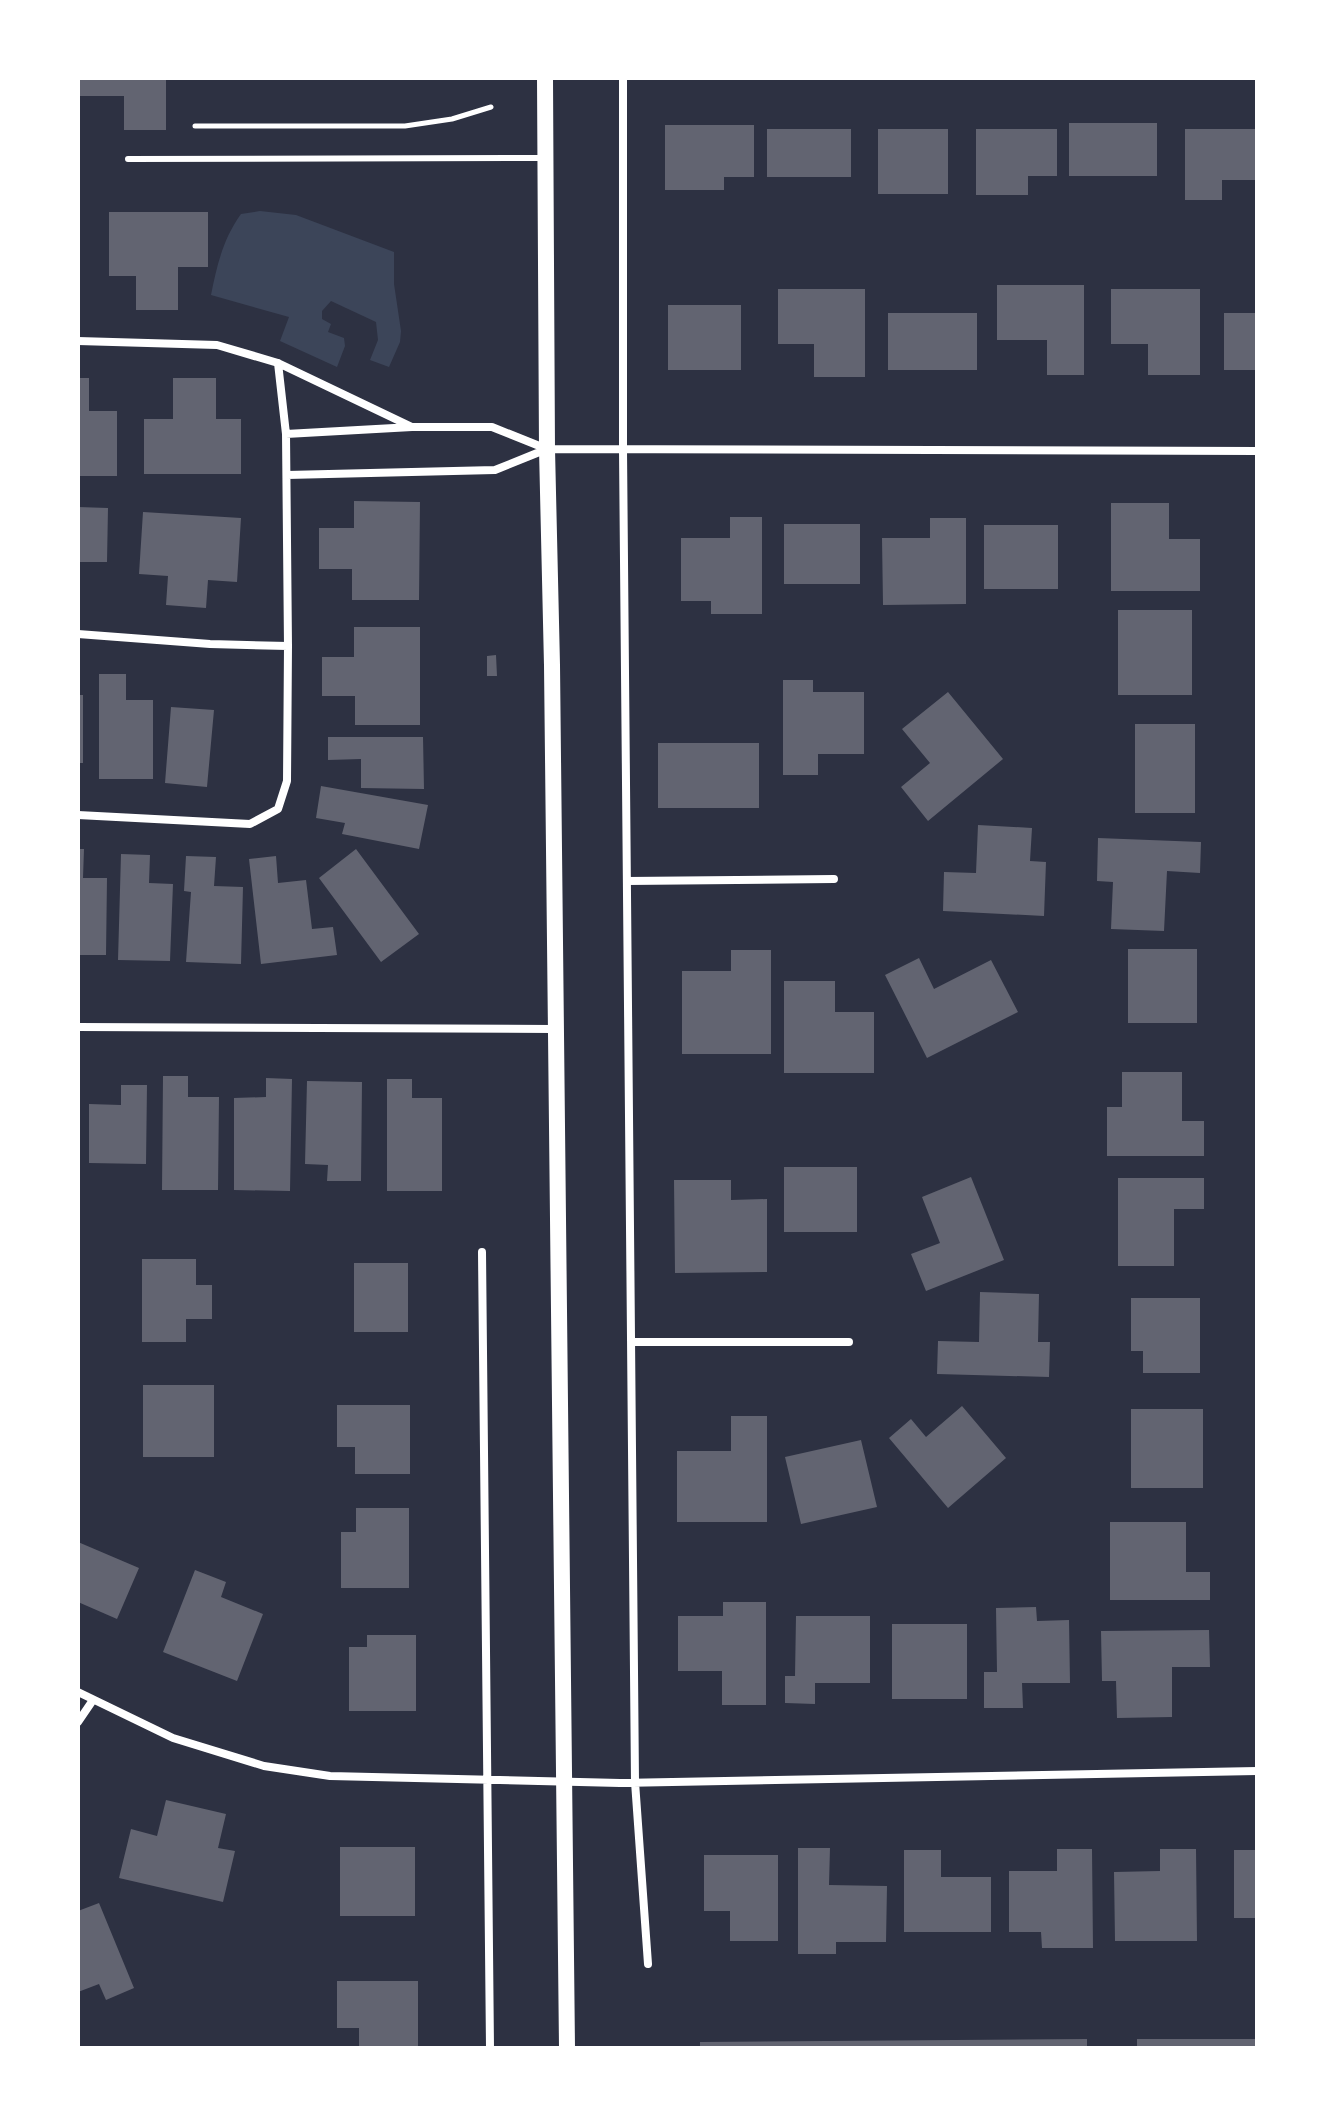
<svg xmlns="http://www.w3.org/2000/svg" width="1335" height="2126" viewBox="0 0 1335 2126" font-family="Poppins,sans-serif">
  <rect width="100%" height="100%" fill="#2d3142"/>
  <path fill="#3c4559" d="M260,211L296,215L394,252V284L401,331L400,342L389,367L370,360L378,340L376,322L331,301L322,311V319L331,324L328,332L344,338L345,346L337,367L280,341L289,317L211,295C217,265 223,239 241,214Z"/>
  <path fill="#626471" d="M78,78H166V130H124V96H78Z
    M1069,123H1157V176H1069Z
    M665,125H754V177H724V190H665Z
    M767,129H851V177H767Z
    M878,129H948V194H878Z
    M976,129H1057V176H1028V195H976Z
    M1185,129H1257V180H1222V200H1185Z
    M109,212H208V267H178V310H136V276H109Z
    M997,285H1084V375H1047V340H997Z
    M778,289H865V377H814V344H778Z
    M1111,289H1200V375H1148V344H1111Z
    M668,305H741V370H668Z
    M888,313H977V370H888Z
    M1224,313H1257V370H1224Z
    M78,378H89V411H117V476H78Z
    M173,378H216V419H241V474H144V419H173Z
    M354,501L420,502L419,600H352V569H319V528H354Z
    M1111,503H1169V539H1200V591H1111Z
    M78,507L108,508L107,562H78Z
    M143,512L241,518L237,582L208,580L206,608L166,605L168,576L139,574Z
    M730,517H762V614H711V601H681V538H730Z
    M930,518H966V604L883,605L882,538H930Z
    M784,524H860V584H784Z
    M984,525H1058V589H984Z
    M1118,610H1192V695H1118Z
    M354,627H420V725H355V696H322V657H354Z
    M496,655L497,676H487V656Z
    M99,674H126V700H153V779H99Z
    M783,680H813V692H864V754H818V775H783Z
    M948,692L1003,759L928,821L901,787L930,763L902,729Z
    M78,695H83V763H78Z
    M171,707L214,710L207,787L165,783Z
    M1135,724H1195V813H1135Z
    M328,737H423L424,789L361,788V759L328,760Z
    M658,743H759V808H658Z
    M321,786L428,805L419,849L342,834L345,823L316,818Z
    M978,825L1032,828L1030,861L1046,862L1044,916L943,911L944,872L976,873Z
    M1098,838L1201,842L1200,873L1167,871L1164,931L1111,929L1113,882L1097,881Z
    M78,849H84L83,878H107L106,955H78Z
    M356,849L419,934L381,962L319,878Z
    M121,854L150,855L149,883L173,884L170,961L118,960Z
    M186,856L216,857L214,886L243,887L241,964L186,962L191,892L184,891Z
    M276,856L278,883L306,880L312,929L333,927L337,955L261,964L249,859Z
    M1128,949H1197V1023H1128Z
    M731,950H771V1054H682V971H731Z
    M919,958L934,989L991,960L1018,1012L927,1058L885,975Z
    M784,981H835V1012H874V1073H784Z
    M1122,1072H1182V1121H1204V1156H1107V1107H1122Z
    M163,1076H188V1097H219L218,1190H162Z
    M266,1078L292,1079L290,1191L234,1190V1098L266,1097Z
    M387,1079H412V1098H442V1191H387Z
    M307,1081L362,1082L361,1181H327L328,1165L305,1164Z
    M121,1085H147L146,1164L89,1163V1104L121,1105Z
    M784,1167H857V1232H784Z
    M971,1177L1004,1260L926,1291L911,1254L940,1243L922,1197Z
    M1118,1178H1204V1209H1174V1266H1118Z
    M674,1180H731V1200L767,1199V1272L675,1273Z
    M142,1259H196V1285H212V1319H186V1342H142Z
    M354,1263H408V1332H354Z
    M980,1292L1039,1294L1038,1342H1050L1049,1377L937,1374L938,1341L979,1342Z
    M1131,1298H1200V1373H1143V1351H1131Z
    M143,1385H214V1457H143Z
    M337,1405H410V1474H355V1447H337Z
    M962,1406L1006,1458L948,1508L889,1438L911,1419L926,1437Z
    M1131,1409H1203V1488H1131Z
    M731,1416H767V1522H677V1451H731Z
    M861,1440L877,1507L801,1524L785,1457Z
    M356,1508H409V1588H341V1532H356Z
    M1110,1522H1186V1572H1210V1600H1110Z
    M78,1542L139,1568L117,1619L78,1602Z
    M195,1570L226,1582L221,1597L263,1614L237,1681L163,1652Z
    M723,1602H766V1705H722V1671H678V1616H723Z
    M1036,1607L1037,1621L1069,1620L1070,1683H1022L1023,1708H984V1672H997L996,1608Z
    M796,1616H870V1683H815V1704L785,1703V1676H795Z
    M892,1624H967V1699H892Z
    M1209,1630L1210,1667H1172V1717L1117,1718L1116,1681H1102L1101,1631Z
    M367,1635H416V1711H349V1647H367Z
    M166,1800L226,1814L218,1848L235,1851L223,1902L119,1878L131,1829L157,1836Z
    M340,1847H415V1916H340Z
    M798,1848H830L829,1885L887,1886L886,1942H836V1954H798Z
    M1057,1849H1092L1093,1948H1042L1041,1932H1009V1871H1057Z
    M1160,1849H1196L1197,1941H1115L1114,1872L1160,1871Z
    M904,1850H941V1877H991V1932H904Z
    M1234,1850H1257V1918H1234Z
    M704,1855H778V1941H730V1911H704Z
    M99,1903L134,1988L106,2000L99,1984L78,1992V1911Z
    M337,1981H418V2048H359V2028H337Z
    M1087,2039V2048H700V2042Z
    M1137,2039H1257V2048H1137Z"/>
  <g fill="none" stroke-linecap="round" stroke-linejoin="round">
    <path stroke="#fff" stroke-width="5" d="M195,126H405L452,119L491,107"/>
    <path stroke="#fff" stroke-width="6" d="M128,159L545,158"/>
    <path stroke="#fff" stroke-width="8" d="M623,78V450L635,1782L648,1964
      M78,341L217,345L278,363L412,427H492L547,449L1257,451
      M286,434L412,427
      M287,475L495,470L547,449
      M78,634L210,644L288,646
      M78,815L250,824L278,809L287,781L288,646L286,434L278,363
      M627,881L834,879
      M78,1027L554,1029
      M482,1252L490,2048
      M631,1342H849
      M78,1692L173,1738L264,1766L330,1776L620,1783L1257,1771
      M78,1722L93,1700"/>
    <path stroke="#fff" stroke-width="16" d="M545,78L547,449L552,665L567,2048"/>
  </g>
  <rect width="1335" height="2126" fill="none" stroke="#ffffff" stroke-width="160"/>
</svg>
